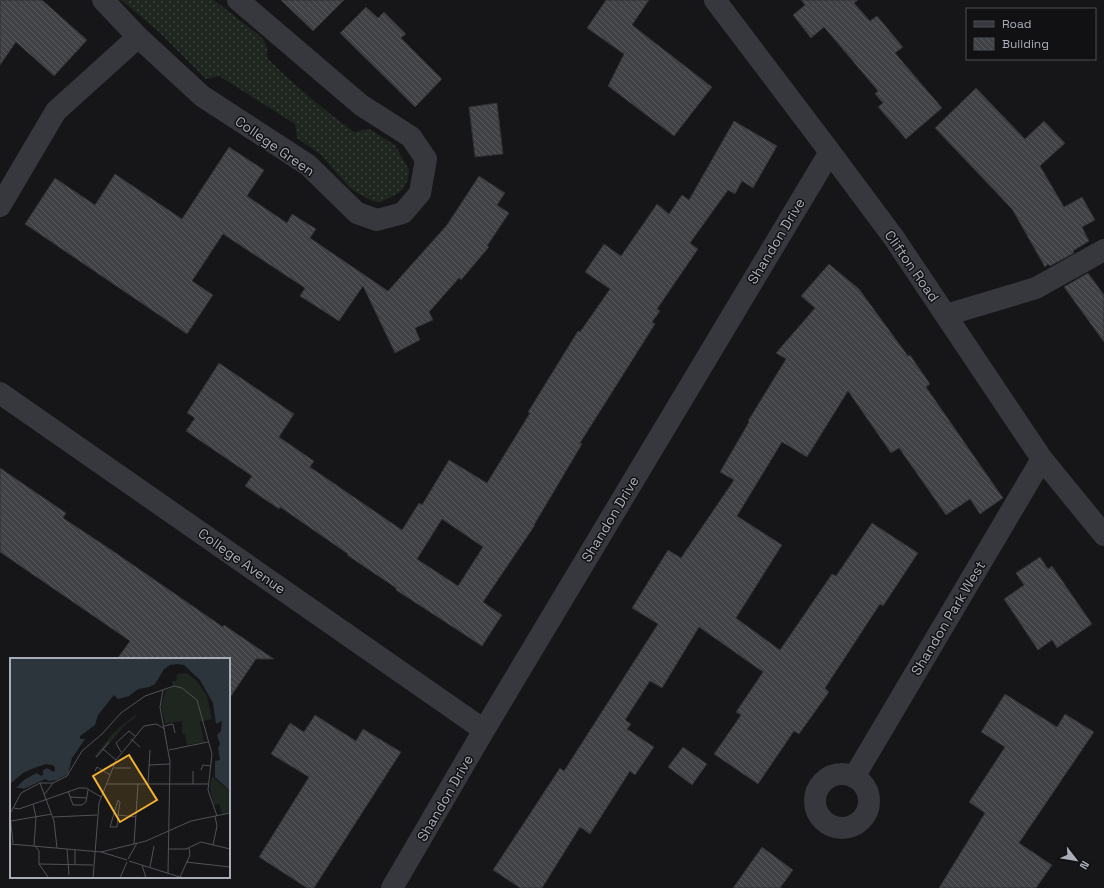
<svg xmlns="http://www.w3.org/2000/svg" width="1104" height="888" viewBox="0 0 1104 888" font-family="'Space Grotesk',sans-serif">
  <defs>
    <pattern id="grass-dots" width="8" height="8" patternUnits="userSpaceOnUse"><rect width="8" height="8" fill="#1e261f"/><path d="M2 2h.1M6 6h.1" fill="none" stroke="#3c433d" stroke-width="1.8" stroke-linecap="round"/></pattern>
    <pattern id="building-back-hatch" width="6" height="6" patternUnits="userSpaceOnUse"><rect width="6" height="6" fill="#404145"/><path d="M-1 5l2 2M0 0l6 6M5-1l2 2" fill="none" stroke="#595a5e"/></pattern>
  </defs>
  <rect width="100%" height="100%" fill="#161618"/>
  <path fill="url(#grass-dots)" d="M121,0H214L260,36C267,44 268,48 267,58C295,86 323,109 354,132L369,129L395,145L409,170L408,179L403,189L397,194L381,202L372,201L354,191L347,185L321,155L297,138L295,124L219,76L206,79L157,30Z"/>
  <path fill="url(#building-back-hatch)" stroke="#303034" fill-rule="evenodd" d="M0,0H42L87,40L54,76L16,42L0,65Z
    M281,0H344L313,31Z
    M606,0H649L632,25L712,87L674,136L608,86L624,54L587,28Z
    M801,0H858L854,3L870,21L877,16L903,47L895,53L942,108L906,139L878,107L883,103L875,94L878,91L824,27L811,38L793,15L805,5Z
    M366,7L378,18L384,12L406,34L401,38L442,79L415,107L340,33Z
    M976,88L1025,139L1044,121L1065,143L1040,166L1064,207L1082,197L1095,220L1082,227L1089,241L1073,251L1074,253L1050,266L1048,264L1045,267L1012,209L935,128Z
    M497,103L503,154L475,157L469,107Z
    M734,121L777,146L753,188L742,181L735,194L728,190L690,243L698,249L657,309L660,311L652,322L655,324L580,443L582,444L534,525H535L483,602L502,615L482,646L396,590V588L347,555L348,554L280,507L279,509L245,486L252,476L186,431L195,418L187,413L219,363L294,414L279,437L314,461L310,467L402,530L419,503L422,505L449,460L487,483L530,413L528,412L578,331L580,332L610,289L585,272L604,244L621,256L657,204L669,214L682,195L689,200ZM442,519L483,547L458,586L417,559Z
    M229,147L264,170L247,196L287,223L292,214L316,229L310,238L388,291L447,225L479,176L505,193L497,205L509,213L487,246L489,247L461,280L459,278L429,312L433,320L415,328L420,340L395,353L363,286L339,321L300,296L305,288L223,234L192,281L213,295L187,334L25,224L55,178L95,205L115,174L182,219Z
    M829,264L859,289L908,356L910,355L930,384L926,387L1003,498L980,514L970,499L946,515L899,448L891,453L848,391L807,457L782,442L737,516L782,545L736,618L780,650L832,574L836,576L872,523L918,553L883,606L880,604L825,688L829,692L799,734L794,731L758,784L714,754L741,715L736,712L763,672L699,627L662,688L650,681L625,720L631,724L627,729L654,747L635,775L630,771L590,834L580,827L542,888H520L493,870L560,768L564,771L658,624L632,608L668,550L681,558L734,480L720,472L749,422L748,421L786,359L776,353L815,308L801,296Z
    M1088,273L1104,295V342L1064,287Z
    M0,468L66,513L63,518L110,549L223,627L224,625L274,659H256L229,699V659H117L130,641L0,552Z
    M1040,557L1048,569L1052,566L1092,624L1057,648L1052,640L1038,650L1004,599L1024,585L1016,573Z
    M1005,694L1057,727L1065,714L1094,732L1019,843L1052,865L1036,888H939L985,813L969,802L1005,747L981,732Z
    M315,715L356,741L363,729L401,752L314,888H307L259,857L309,777L271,754L290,723L304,732Z
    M683,747L707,764L692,785L668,767Z
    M762,847L793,870L780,888H733Z"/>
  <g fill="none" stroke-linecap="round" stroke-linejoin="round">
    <path stroke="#37383d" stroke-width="22" d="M103,0L138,37L202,96L308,165L357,213L377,220L403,213L420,193L426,159L411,137L361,105L238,0
      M715,0L830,152L894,238L1042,459L1104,535
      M0,206L56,111L138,37
      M946,315L1036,288L1104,250
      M0,393L484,730
      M815 801a27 27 0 1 1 54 0a27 27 0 1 1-54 0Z
      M854,777L1042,459
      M392,888L484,730L830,152"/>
  </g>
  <g text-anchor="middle" stroke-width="3" stroke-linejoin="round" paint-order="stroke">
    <g font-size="14" fill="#a8adb8" stroke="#111113">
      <text transform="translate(275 146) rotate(35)" y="5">College Green</text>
      <text transform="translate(776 241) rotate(-59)" y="5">Shandon Drive</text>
      <text transform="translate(912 266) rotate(55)" y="5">Clifton Road</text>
      <text transform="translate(610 519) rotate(-59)" y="5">Shandon Drive</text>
      <text transform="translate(242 561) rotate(35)" y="5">College Avenue</text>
      <text transform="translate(948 618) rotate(-59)" y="5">Shandon Park West</text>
      <text transform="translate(445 798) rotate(-60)" y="5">Shandon Drive</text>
    </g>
  </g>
  <g transform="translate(10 658)">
    <rect width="220" height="220" fill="#161618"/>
    <path d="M125,57L126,59L117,65L87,100L84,99L104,74Z" fill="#1e261f"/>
    <path d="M177,15L187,23L197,38L202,61L190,64L194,84L177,87L175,76H172V63L155,66L151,48L156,32L163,29L162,23H166L167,16ZM202,118L220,134V154L212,156L209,146L204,147L200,130Z" fill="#1e261f"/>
    <path d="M0,0H220V133L205,119V103L210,102L208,90L210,86L207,77L211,73L212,63L206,66L203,45L190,22L174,7L167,6L160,7L154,11L145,26L139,29L128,31L119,38L108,41L104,37L88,57L85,67L70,78V81H75L62,100L58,116L47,122L39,123L35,121L14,131L6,130L15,121L26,115L32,118L33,112L37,110L44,114L45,110L43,107L36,106L24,110L13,115L0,126Z" fill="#2c353c"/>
    <path d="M36,107L43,111L45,108L44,114L37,110L33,112V117L26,115L10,124L6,130H13L11,132L5,131L10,122L29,113L31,115Z" fill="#161618"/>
    <path fill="none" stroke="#505258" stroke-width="1" d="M153,32L150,49L160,104L158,215M154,68L163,66L165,75M121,81L130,89M93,91L106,102M159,92L198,84M111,94L106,85L119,73L125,78M86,99L99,84M139,107L160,106M104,110H121M191,112L193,107L201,108M85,113L87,109L100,117M30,125L44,163L47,190M96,126H198M138,126L140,92M183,126V113M58,133L63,147H72L76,144L78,132M34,137L43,125M60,139L77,140M23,146L26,159L24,188M4,150L9,151L69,130H76L91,139M108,157L110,144L108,142L100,169H107L108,157L126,159M43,159L87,157M1,163L42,156M3,185L0,156L11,135L30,125H43L57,118L72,93L92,76L111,55L135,38L164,28L172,30L187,42L202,96L198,132L207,158M0,186L91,194L117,202M124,186L128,126M203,187L207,168L205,158M25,188L29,193V206L38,219M57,191L59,217M159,191H176L191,184L220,191M65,192V206M91,194L136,183L181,163L220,155M118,201L127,185M119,203L173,220M176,204L220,209M29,206L83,207M132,207L136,220M140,209L144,188M170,219L180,197L179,190M83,220L89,145L106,102L134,68L146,66L155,71M110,220L117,204"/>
    <path fill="#f2b134" fill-opacity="0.15" stroke="#f2b134" stroke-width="2" d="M119,97L147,142L110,164L83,118Z"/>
    <rect width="220" height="220" fill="none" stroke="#a8adb8" stroke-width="2"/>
  </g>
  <rect x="966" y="8" width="130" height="52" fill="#111113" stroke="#4d4f55"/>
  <rect x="974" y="21" width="20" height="6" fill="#37383d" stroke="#4d4f55"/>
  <text x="1002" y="28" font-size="12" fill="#a8adb8">Road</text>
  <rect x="974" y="38" width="20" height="12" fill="url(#building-back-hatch)" stroke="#4d4f55"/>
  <text x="1002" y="48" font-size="12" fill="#a8adb8">Building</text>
  <g transform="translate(1076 860) rotate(121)" stroke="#111113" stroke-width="3" paint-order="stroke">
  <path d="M0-3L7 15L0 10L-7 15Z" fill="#a8adb8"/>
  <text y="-6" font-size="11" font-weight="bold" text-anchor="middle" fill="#a8adb8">N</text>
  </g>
</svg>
